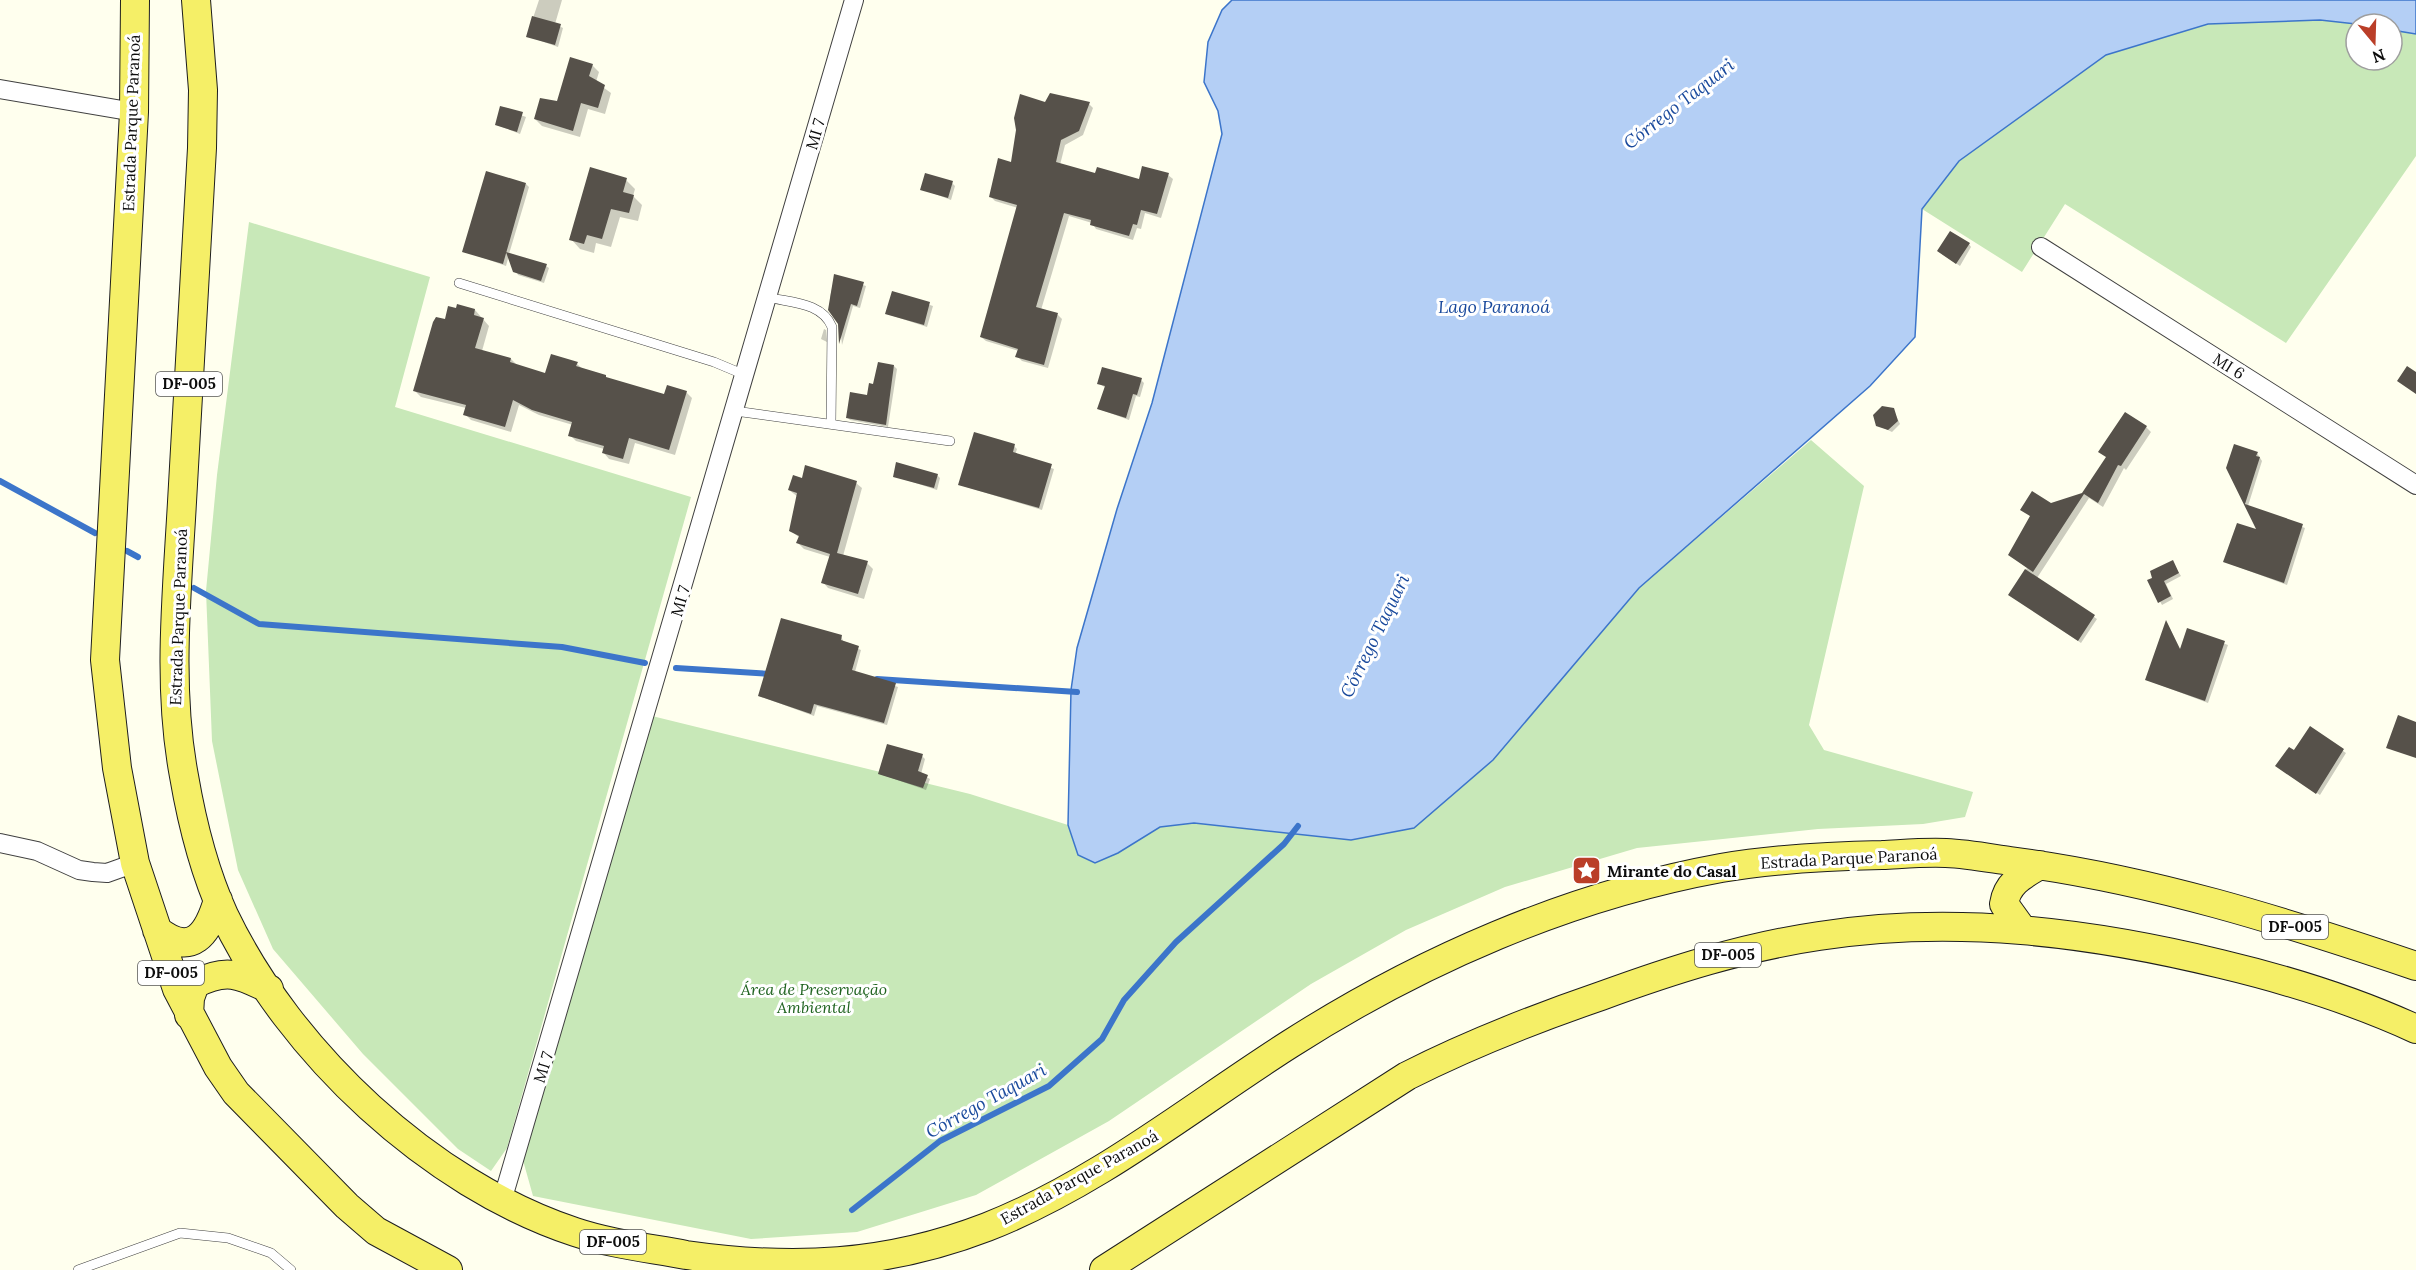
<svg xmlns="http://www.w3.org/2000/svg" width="2416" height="1270" viewBox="0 0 2416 1270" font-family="Lora,serif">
  <rect width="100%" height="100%" fill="#ffe"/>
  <path fill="#c8e8b8" d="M2320,20L2356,24V60H2392V30L2416,34V156L2286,343L2065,204L2022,272L1922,209L1959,161L2106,55L2208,24Z
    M249,222L430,277L395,407L691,497L507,1148L491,1171L458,1149L363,1054L273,949L238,870L212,741L206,591L217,475Z
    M1811,440L1864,486L1809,725L1824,750L1973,792L1965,817L1923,824L1818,829L1637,848L1505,887L1406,930L1311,984L1109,1121L976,1195L857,1232L751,1239L533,1196L519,1146L652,716L970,794L1068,825L1078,855L1095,863L1118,853L1160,827L1194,823L1351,840L1493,760L1639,588Z"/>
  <path fill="#b4cff5" stroke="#3c75ca" stroke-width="1.5" d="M1232,0H2416V34L2392,30V24H2356L2320,20L2208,24L2106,55L1959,161L1922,209L1915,337L1870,386L1639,588L1493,760L1414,828L1351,840L1194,823L1160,827L1118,853L1095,863L1078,855L1068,825L1071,690L1077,648L1117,509L1152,403L1222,134L1218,111L1204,82L1208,42L1222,10Z"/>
  <path fill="#0003" d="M539,0H562L555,24L563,28L558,47L527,36Z
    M592,65L599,72L596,82L611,93L605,114L588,109L580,137L542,126L535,119L558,103Z
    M1045,103L1089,104L1093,108L1083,135L1065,145L1060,165L1097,175L1140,181L1168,175L1173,179L1161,218L1145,213L1141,229L1137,228L1133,240L1096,229L1092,223L1069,216L1041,310L1058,315L1062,319L1048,368L1022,361L1017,356L1019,351L986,341L981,337L1018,208L995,201L991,197L1013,164Z
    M502,108L526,117L520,134L497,125Z
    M626,180L635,189L633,196L642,205L638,221L620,217L611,247L596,243L594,253L580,249L571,239Z
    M952,183L955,186L951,200L922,189Z
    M526,184L529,187L509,254L546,266L549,268L544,283L518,275L509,255L506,266L464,251Z
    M1969,244L1971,247L1960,266L1942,254Z
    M835,276L866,286L860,308L853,306L842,345L840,326L830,297Z
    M893,293L933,306L927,327L887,314Z
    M475,310L489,326L482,351L511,359L518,366L546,375L552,356L577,364L584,370L609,379L665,396L686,392L692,398L675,455L635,443L629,464L609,459L603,452L604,449L576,441L570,435L573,425L539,415L519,405L511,432L471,420L465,414L466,408L421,397L415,391L446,321Z
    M824,329L826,330L827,342L821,339Z
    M894,366L897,369L888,427L850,420L847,417L869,397L874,385Z
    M1141,380L1144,383L1140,397L1136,396L1129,420L1099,409L1106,388L1098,383Z
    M1893,409L1900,424L1892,432L1877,425Z
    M2146,427L2151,432L2126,470L2124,468L2103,507L2089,498L2037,578L2097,619L2081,643L2010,595L2027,568L2010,555L2032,517L2022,510L2051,505L2083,494Z
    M1014,446L1017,449L1015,455L1054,469L1042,510L960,485Z
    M2257,453L2262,461L2248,506L2305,528L2287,585L2225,562L2259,532L2228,468Z
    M937,475L940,478L937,490L894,476Z
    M803,480L856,483L862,488L843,556L867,563L873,569L864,599L828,588L823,582L830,557L804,549L798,543L800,538L791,531L798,497L789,490Z
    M2172,562L2181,576L2166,584L2173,599L2162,605L2149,581Z
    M2167,623L2181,651L2188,630L2228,645L2208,703L2147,680Z
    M841,636L844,643L861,650L855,672L898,687L887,725L817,706L814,716L759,696Z
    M2310,728L2346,753L2320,795L2280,769Z
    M922,756L925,759L921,774L930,779L926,790L880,774Z"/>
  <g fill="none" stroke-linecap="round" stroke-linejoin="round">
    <path stroke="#3c75ca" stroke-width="6" d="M0,481L95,533
      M127,551L138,557
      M194,588L259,624L562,647L645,663
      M676,668L771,674
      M877,679L1077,692
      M852,1210L940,1141L1049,1086L1102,1039L1124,1000L1176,942L1284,844L1298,826"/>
  </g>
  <path fill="#56514a" d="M532,16L561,24L555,45L526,37Z
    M570,57L593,64L589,76L605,85L598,108L581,103L573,131L534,119L540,98L557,101Z
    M1050,93L1090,102L1079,131L1061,140L1056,162L1095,173L1097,167L1139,179L1142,166L1169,173L1157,214L1141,210L1137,225L1133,224L1129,236L1090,225L1091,220L1064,213L1036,307L1058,313L1044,365L1015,357L1018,349L980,337L1017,205L989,197L998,158L1011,162L1016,130L1014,118L1020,94L1045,102Z
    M500,106L523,112L517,132L495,125Z
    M590,167L627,178L623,192L634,195L629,213L611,209L602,239L587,235L584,244L569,240Z
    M486,171L526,183L503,264L462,252Z
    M925,173L953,181L948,198L920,190Z
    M1950,231L1970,243L1956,264L1937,251Z
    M506,252L547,264L541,281L513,272Z
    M834,274L864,282L857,306L851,304L839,344L838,324L828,310Z
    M892,291L930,302L924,325L885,314Z
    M457,304L475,309L474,315L484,318L475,348L511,358L510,362L545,373L551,354L578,362L576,366L606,375V377L664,394L667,385L687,391L669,450L629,438L623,459L602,453L604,446L568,436L572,422L532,410L513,400L505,427L463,415L466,405L413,391L433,322L436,317L445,319L448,306L456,308Z
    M878,362L894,365L886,425L846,418L850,392L867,395L869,383L873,384Z
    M2407,366L2416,372V394L2397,381Z
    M1102,367L1142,378L1137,395L1133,394L1126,418L1097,409L1105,386L1097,384Z
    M1882,406L1894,408L1898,421L1888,430L1876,426L1873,415Z
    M2125,412L2147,426L2121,466L2118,465L2098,503L2084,494L2033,572L2008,555L2030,516L2020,510L2032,491L2051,503L2082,493L2106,457L2098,452Z
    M974,432L1015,444L1013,452L1052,464L1039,508L958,485Z
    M2234,444L2258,452L2256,456L2260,457L2245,504L2303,524L2284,583L2223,562L2237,523L2256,529L2226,468Z
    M896,462L938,474L934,488L893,477Z
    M805,465L857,481L837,553L868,561L858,594L821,583L830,554L796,543L799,536L789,531L797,493L788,490L793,475L802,478Z
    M2173,560L2179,573L2164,581L2171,596L2158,603L2147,580L2152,578L2150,571Z
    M2025,569L2095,615L2078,641L2008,595Z
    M781,618L842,635L841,640L859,646L852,670L896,683L884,723L814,704L811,714L758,696Z
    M2166,620L2180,649L2187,628L2225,641L2205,701L2145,680Z
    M2398,715L2416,722V758L2386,748Z
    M2310,726L2344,749L2316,794L2275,766L2289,747L2294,750Z
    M887,744L923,754L918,771L928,775L923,788L878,774Z"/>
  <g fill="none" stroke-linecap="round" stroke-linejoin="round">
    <defs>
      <path id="service" d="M459,283L714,362L745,375
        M767,297C791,303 822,302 832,327L831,424
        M735,411L950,441
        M78,1270L180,1233L228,1238L271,1253L291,1270"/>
      <path id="minor" d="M0,89L134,112
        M2041,247L2416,485
        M0,843L37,851L79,870L93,872L107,873L135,863
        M502,1201L854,0"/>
      <path id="primary" d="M135,0L134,112L105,660L117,768L135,863L177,989L218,1067L236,1093L347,1206L376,1231L448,1270
        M196,0L203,90L202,148C195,266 189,384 182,502C177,593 167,686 184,776C192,823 204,871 224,915C290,1053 430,1184 575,1232C611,1244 649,1248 686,1255C792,1270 886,1266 987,1227C1097,1184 1191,1107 1290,1044C1420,961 1568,896 1721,868C1774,859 1828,856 1882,855C1903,854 1925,852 1946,853C1968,854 1989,858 2010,861C2150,879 2283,921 2416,966
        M2022,929L2004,904C2007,883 2023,875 2040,865
        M157,930C192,958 208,934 218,900
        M189,1015L190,998L195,984C226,968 239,974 269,989
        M1104,1270L1407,1076C1470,1044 1534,1019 1601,996C1672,970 1744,947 1819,936C1954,915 2090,932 2221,964C2288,980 2353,1000 2416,1029"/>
    </defs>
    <use href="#service" stroke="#404040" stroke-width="10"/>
    <use href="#minor" stroke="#404040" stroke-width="20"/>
    <use href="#primary" stroke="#1e1e1e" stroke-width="30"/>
    <use href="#service" stroke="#fff" stroke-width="9"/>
    <use href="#minor" stroke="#fff" stroke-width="18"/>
    <use href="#primary" stroke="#f5ef67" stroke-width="28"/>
  </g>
  <defs>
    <symbol id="sight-square" viewBox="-11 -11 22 22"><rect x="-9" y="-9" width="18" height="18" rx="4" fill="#ba3e28" stroke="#fff"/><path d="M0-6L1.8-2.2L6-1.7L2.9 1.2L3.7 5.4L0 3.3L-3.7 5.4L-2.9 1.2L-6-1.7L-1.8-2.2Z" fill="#fff"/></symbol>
  </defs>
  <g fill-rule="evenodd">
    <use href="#sight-square" x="1570" y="854" width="33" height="33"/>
  </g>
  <g text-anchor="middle" stroke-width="6" stroke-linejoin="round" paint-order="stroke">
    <g fill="#fff" stroke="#565656" stroke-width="1.5">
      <rect x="156" y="372" width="66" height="24" rx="4.5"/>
      <rect x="2262" y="915" width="66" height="24" rx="4.5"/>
      <rect x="1695" y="943" width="66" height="24" rx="4.5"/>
      <rect x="138" y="961" width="66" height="24" rx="4.5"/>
      <rect x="580" y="1230" width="66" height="24" rx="4.5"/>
    </g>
    <g font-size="15" font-weight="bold" fill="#0d0d0d">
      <text x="189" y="389">DF-005</text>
      <text x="2295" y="932">DF-005</text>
      <text x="1728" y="960">DF-005</text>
      <text x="171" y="978">DF-005</text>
      <text x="613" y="1247">DF-005</text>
    </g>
    <g font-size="16" fill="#0d0d0d" stroke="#fff">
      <text transform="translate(131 123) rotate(-88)" y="6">Estrada Parque Paranoá</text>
      <text transform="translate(815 134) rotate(-74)" y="6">MI 7</text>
      <text transform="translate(2229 366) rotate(32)" y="6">MI 6</text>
      <text transform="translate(680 601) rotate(-74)" y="6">MI 7</text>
      <text transform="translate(178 617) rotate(-88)" y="6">Estrada Parque Paranoá</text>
      <text transform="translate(1849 858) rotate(-3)" y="6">Estrada Parque Paranoá</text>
      <text transform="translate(543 1067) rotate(-73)" y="6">MI 7</text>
      <text transform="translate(1079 1177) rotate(-29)" y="6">Estrada Parque Paranoá</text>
    </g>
    <g font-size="16" font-weight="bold" fill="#0d0d0d" stroke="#fff" text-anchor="start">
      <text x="1607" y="877">Mirante do Casal</text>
    </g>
    <g font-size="16" font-style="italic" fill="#1f631f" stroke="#fff">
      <text x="814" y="995">Área de Preservação<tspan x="814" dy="18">Ambiental</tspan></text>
    </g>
    <g font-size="18" font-style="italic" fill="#19499c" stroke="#fff">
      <text transform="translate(1679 104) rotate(-38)" y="6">Córrego Taquari</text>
      <text x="1494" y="313">Lago Paranoá</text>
      <text transform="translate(1375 636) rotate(-64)" y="6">Córrego Taquari</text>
      <text transform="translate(986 1101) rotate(-29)" y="6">Córrego Taquari</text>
    </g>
  </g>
  <g transform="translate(2374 42) rotate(161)"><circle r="28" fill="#ffffff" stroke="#9e9e9e" stroke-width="1.5"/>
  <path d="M0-4.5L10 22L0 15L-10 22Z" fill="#ba3e28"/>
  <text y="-9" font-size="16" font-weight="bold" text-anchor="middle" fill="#0d0d0d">N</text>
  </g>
</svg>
